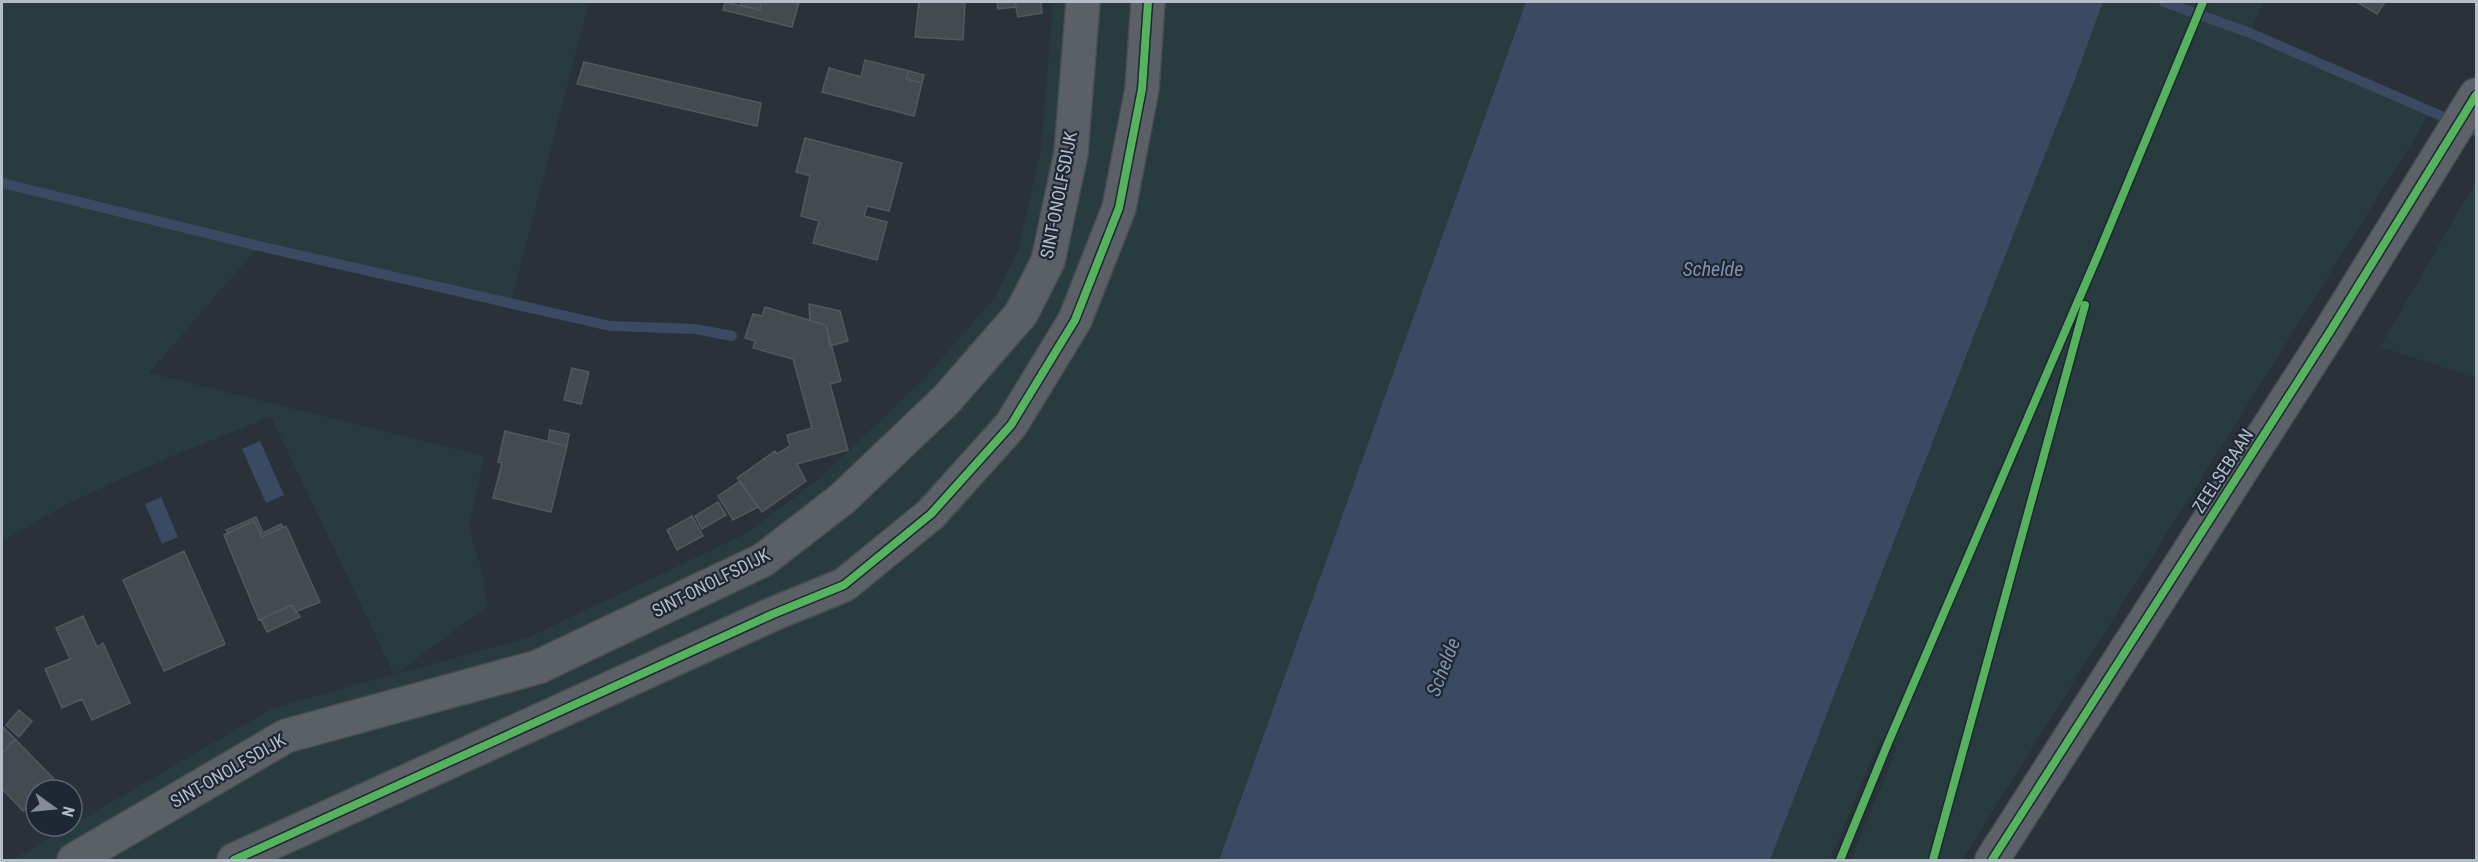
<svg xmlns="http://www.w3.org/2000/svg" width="2478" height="862" viewBox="0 0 2478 862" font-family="'Roboto Condensed',sans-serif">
  <rect width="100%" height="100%" fill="#2b3138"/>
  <path fill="#283b3e" d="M2,2H589L511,302L259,246L149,373L484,456L469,528L483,575L487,606L396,674L527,638L747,533L822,476L924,379L995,297L1018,250L1041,149L1053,2H1526L1219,860H12L273,708L394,674L271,417L167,458L69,503L2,541Z
    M2103,2H2263L2250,34L2430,114L1962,860H1851L1897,747L1880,740L1830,860H1770L2014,233L2072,87Z
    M2476,181V378L2380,347Z"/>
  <path fill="#3a4a62" d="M1526,2H2103L2072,87L2014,233L1770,860H1219Z
    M260,441L284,495L266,503L242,449Z
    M161,497L178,537L162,544L145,504Z"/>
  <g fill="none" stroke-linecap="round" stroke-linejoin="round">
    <path stroke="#3a4a62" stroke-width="10" d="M2164,2L2250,33L2476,131
      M2,183L259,246L610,326L695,329L732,336"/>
  </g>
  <path fill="#454a50" stroke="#53585f" stroke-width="1.5" d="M725,2L760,10L761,2H799L792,27L723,10Z
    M741,2H761L760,10L741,5Z
    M919,2H965L963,40L915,37Z
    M997,2H1015L1016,7L998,9Z
    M1015,2H1041L1042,13L1018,17Z
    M2357,2H2385L2377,14Z
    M865,60L909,71L906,79L922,83L914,116L822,92L829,68L861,77Z
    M584,62L761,103L757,126L577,84Z
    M909,71L924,75L922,83L906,79Z
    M805,138L902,163L889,211L867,206L864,216L887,222L877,260L813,243L819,221L801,216L810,176L796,172Z
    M809,304L840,311L848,341L830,346L826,325L810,321Z
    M765,307L826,325L841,381L830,384L848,450L797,464L806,481L762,512L737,478L775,451L777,454L790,446L787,435L812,428L793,359L753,348L755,341L745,338L753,314L762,316Z
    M572,368L589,372L581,404L564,400Z
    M550,430L569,434L567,446L548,442Z
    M505,431L567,446L551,512L493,498L502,463L498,462Z
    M740,481L758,507L733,520L718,496Z
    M718,502L726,515L702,529L695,516Z
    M692,516L703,536L677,550L667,530Z
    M256,517L263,533L281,524L283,527L262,537L254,521L228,533L226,530Z
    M254,521L262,537L286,526L320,602L295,612L292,605L259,620L224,535Z
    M184,551L225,644L164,671L123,580Z
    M292,605L300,617L267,632L261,619Z
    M83,616L97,647L103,643L130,703L92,720L82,699L62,708L45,669L70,659L56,628Z
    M19,710L32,721L19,737L6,725Z
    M3,727L15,739L2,754V728Z
    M15,739L55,780L44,790H36V798L23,811L2,789V754Z"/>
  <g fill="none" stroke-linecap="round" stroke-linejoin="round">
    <defs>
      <path id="street" d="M74,860L286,736L538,667L763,560L842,499L946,400L1021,314L1048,261L1071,153L1083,2
        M234,860L773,614L844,585L931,514L1011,425L1075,320L1119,208L1142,89L1148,2"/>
      <path id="primary" d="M1992,860L2331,330L2476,95"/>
    </defs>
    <use href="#street" stroke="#494d53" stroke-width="36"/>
    <use href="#primary" stroke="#494d55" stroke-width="36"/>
    <use href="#street" stroke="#5b5f66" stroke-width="33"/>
    <use href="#primary" stroke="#5d6168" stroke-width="33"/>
    <defs>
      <path id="cycleway" d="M234,860L773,614L844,585L931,514L1011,425L1075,320L1119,208L1142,89L1148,2
        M1840,860L1888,743L2100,250L2203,2
        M1933,860L2085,305
        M1992,860L2331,330L2476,95"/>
    </defs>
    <use href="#cycleway" stroke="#1e2733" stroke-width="11"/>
    <use href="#cycleway" stroke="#56b35d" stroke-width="8"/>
  </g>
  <g text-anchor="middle" stroke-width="4.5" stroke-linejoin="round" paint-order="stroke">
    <g font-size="18" fill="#b5bdc9" stroke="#1e2733">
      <text transform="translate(1059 195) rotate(-79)" y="6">SINT-ONOLFSDIJK</text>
      <text transform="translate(2223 471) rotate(-57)" y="6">ZEELSEBAAN</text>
      <text transform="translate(711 583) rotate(-27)" y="6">SINT-ONOLFSDIJK</text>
      <text transform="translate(228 771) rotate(-30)" y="6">SINT-ONOLFSDIJK</text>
    </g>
    <g font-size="20" font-style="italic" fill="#7e93af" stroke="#1e2733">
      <text x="1713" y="276">Schelde</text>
      <text transform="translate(1443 667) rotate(-69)" y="7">Schelde</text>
    </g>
  </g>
  <rect width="2478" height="862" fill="none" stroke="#b5bdc9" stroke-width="6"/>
  <g transform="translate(54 808) rotate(105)"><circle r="28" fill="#1e2733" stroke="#5a636f" stroke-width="1.5"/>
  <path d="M0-4.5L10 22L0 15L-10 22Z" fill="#858c96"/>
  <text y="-9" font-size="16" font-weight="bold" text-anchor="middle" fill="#b5bdc9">N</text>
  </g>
</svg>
